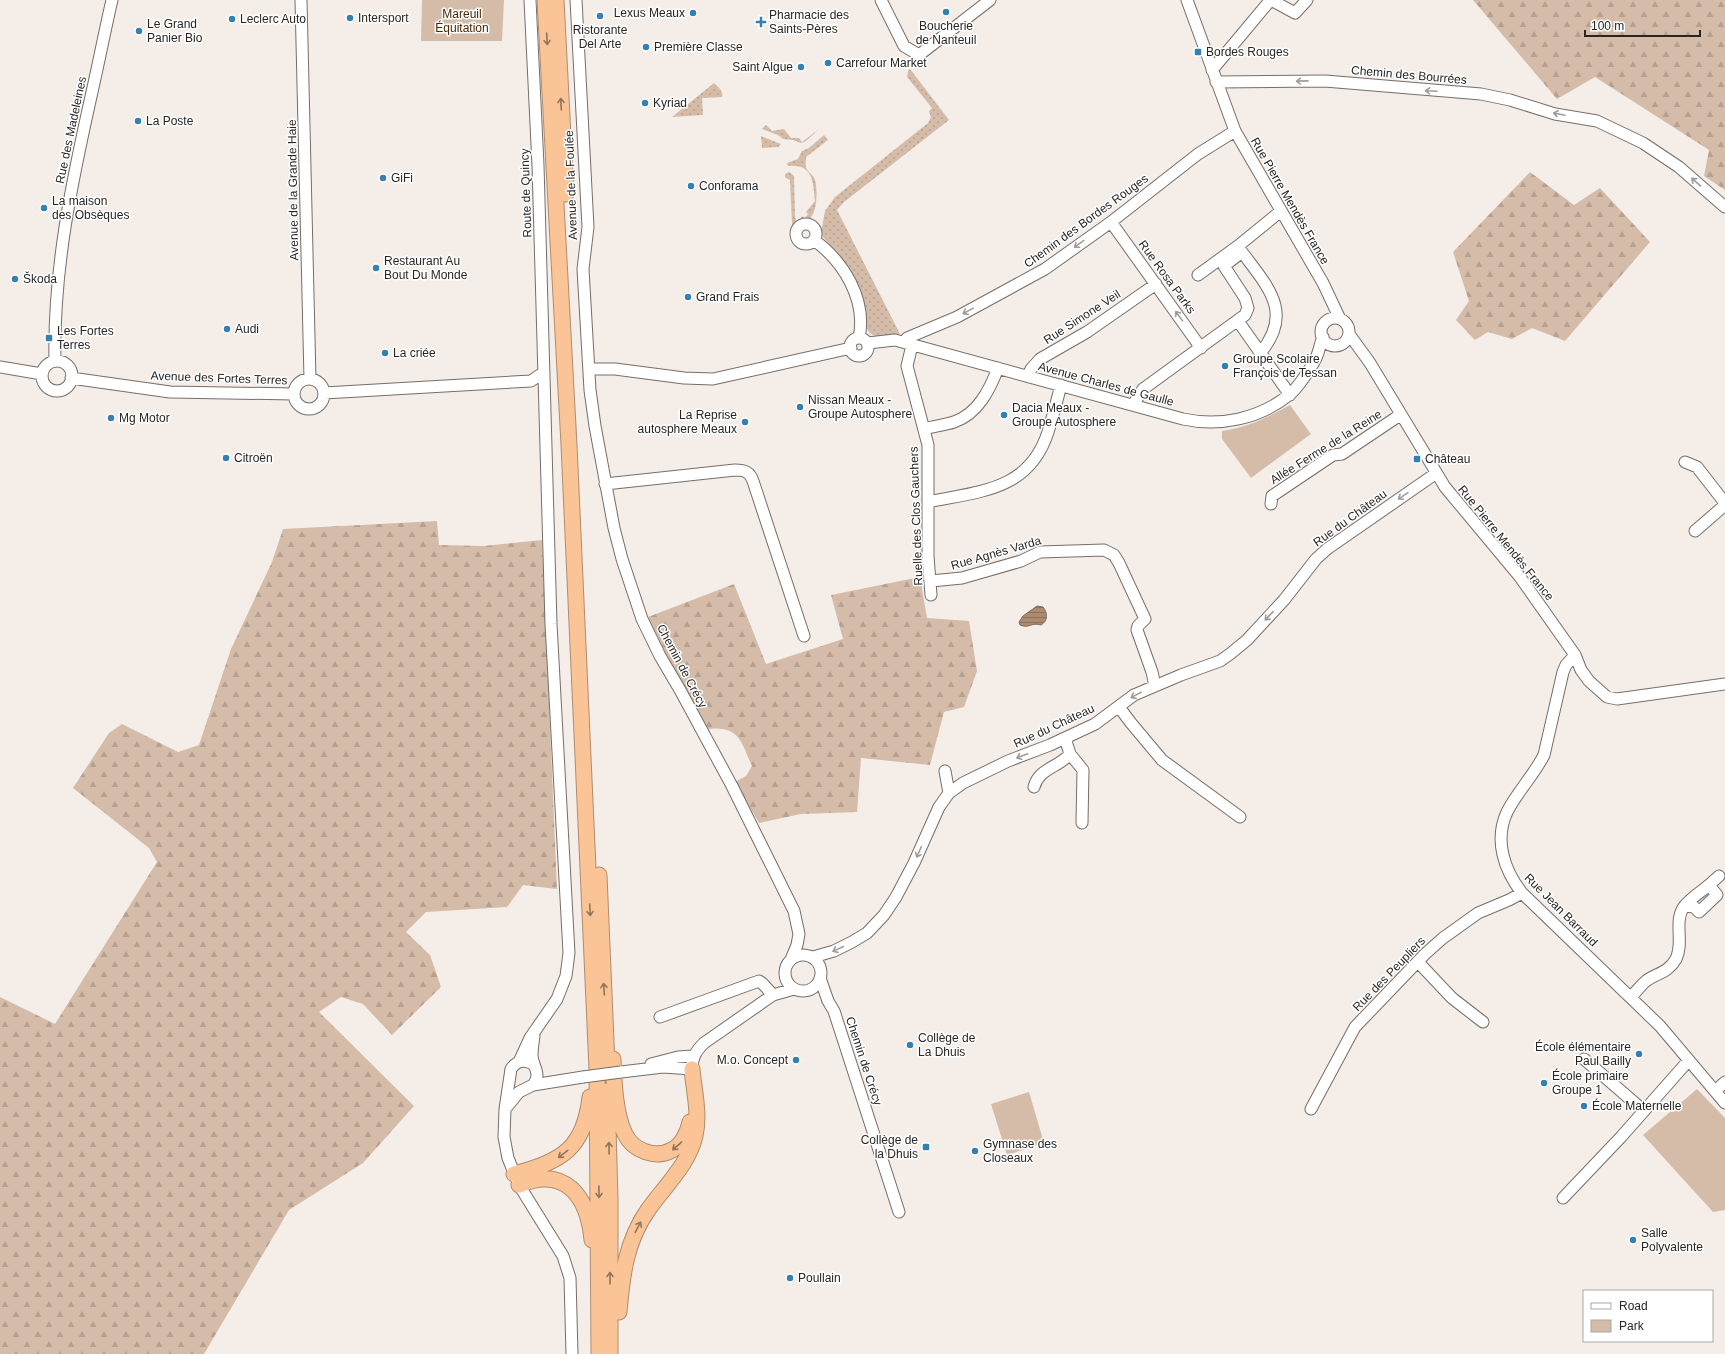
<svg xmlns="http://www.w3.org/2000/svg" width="1725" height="1354" viewBox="0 0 1725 1354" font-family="Arial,sans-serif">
  <defs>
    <pattern id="grass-dots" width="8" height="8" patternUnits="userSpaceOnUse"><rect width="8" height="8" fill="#d4bca9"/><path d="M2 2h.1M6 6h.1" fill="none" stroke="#b6a191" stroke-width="1.8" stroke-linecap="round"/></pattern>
    <pattern id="forest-firs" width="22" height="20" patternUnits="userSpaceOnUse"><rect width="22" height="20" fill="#d4bca9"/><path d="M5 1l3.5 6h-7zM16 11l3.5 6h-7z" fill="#b6a191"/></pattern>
    <pattern id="water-rules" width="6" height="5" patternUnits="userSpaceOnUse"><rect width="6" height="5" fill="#ab8a6f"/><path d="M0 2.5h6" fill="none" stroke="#8b715b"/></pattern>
  </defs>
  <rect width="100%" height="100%" fill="#f5eee8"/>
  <path fill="url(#grass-dots)" d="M910,69L949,120L844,202L837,210L900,334C891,335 877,340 870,333C862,325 867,310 864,300C858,276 837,255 822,236L821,232L825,211L835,197L928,123L931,117L929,111L932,108L907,77L908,71Z
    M714,83C718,87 724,91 722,97L702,98L703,115L672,117Z
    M766,125L772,131L784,129L791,138H799L802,142L819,129L806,141L801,143L793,140L783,139L778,135L762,129Z
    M824,135L828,140L806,157C806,160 805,164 806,167C807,172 814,175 815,180C818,190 818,222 803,221L801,218L802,216L805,218L808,214L806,212L815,201C813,181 813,164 788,166L787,163L798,159L802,151L809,148Z
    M761,136L781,144L778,147L762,148Z
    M789,172L794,176L795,218L798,224L795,226H793L792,223L790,180L785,177V174Z"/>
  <path fill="url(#forest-firs)" d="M1473,0H1725V190L1704,176L1709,150L1595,77L1557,99Z
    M1530,172L1574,205L1600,188L1650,242L1565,341L1532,328L1512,339L1488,332L1475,340L1456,320L1469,301L1453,252Z
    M437,521L439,545L484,546L542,540L557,889L523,885L507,907L426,912L406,932L430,955L441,987L392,1035L363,1004L341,997L319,1012L414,1106L363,1163L289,1210L204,1354H0V997L55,1024L157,862L149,848L73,788L109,733L122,724L178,752L199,745L231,649L272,562L283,529Z
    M920,577L927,618L969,621L977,671L964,707L944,712L930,765L861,758L857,812L801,814L759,823L735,782L746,776L752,766C741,741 739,725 707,729L667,656L648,617L734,584L766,664L843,639L831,595Z"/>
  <path fill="#d4bca9" d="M422,0H504L502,41H421Z
    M1290,405L1311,434L1251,478L1222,439V431C1249,427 1266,418 1290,405Z
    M1697,1089L1725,1118V1210L1713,1212L1643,1135Z
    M1029,1092L1044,1143L1007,1155L991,1104Z"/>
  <path fill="url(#water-rules)" stroke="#846c58" d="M1037,606L1043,607C1048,613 1048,621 1041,625C1031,622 1029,629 1020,625L1019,622L1023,616Z"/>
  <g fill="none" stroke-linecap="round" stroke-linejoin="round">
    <defs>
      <path id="minor" d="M301,0L310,379
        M576,0L588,227L583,269L590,390L595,426L614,528L622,559L642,619L660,656L680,690L732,786L794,911L799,934L797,945L792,957
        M881,0L904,46L919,55L990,0
        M1187,0L1235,131L1323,283L1340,319
        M1212,70L1268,3L1273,1L1295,13L1307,0
        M1216,82L1325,81L1481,94L1510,100L1555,114L1597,121L1643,143L1679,167L1725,207
        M1111,222L1201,348
        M796 234a10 10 0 1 1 20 0a10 10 0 1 1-20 0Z
        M814,240C844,262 867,300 859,338
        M1198,275L1238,246L1281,211
        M1321 332a14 14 0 1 1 28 0a14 14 0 1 1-28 0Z
        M1238,321L1290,395
        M1349,334L1370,363L1445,487L1520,577L1575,655L1581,670L1589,681L1607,697L1617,699L1725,684
        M850 347a9 9 0 1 1 18 0a9 9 0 1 1-18 0Z
        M868,343L895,340L1183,419C1220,427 1259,419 1289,395C1297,389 1311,368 1316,358C1319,352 1320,344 1323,337
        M905,343L907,338L957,317L1045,269L1111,222L1198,154L1235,131
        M912,345L907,366L928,445V556L931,595
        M55,361C53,270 72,181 92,92C99,61 105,30 112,0
        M42 376a15 15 0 1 1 30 0a15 15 0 1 1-30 0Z
        M0,367L42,374
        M589,369H615L684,378L713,379L851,348
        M1028,376L1031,369L1040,359L1087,332L1156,284
        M71,378L170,392L294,394
        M294 394a15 15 0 1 1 30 0a15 15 0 1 1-30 0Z
        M324,393L531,381L544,372
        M1133,405L1143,389L1245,315L1248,308L1245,298L1224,266L1242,252C1267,286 1294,312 1261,352
        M924,429C934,426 945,425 954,422C978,414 990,389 998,368
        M1685,462L1697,467L1725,503
        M605,484L735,470C745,470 750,472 753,481L804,636
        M928,502C980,491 1029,491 1048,432C1053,416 1057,400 1061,385
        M1271,504L1272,496L1333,455L1342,454L1400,415
        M1695,531L1725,505
        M931,581L962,578L1021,561L1040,552L1104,550L1114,555L1119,563L1145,619L1138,626L1137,630L1152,672L1155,686
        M1575,655L1566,665L1563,672L1544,755C1534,775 1517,792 1507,812C1494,840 1504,870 1522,893L1660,1026L1725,1103
        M1119,707L1131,723L1162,760L1240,817
        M1070,754L1083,770L1082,823
        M945,771L949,793
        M1034,787C1039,768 1058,768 1070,754L1065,738
        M1709,885L1719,876
        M785 973a18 18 0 1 1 36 0a18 18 0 1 1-36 0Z
        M813,957L834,951L852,942L867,933L884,915L896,897L914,863L939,807L949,793L963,783L1008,761L1050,745L1095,724L1134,695L1181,675L1220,661L1230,654L1247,640L1284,600L1316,559L1327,549L1435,474
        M1418,962L1452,998L1483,1022
        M820,978L828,1001L834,1011L899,1212
        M1631,997C1636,992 1641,985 1646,981C1657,973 1668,973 1676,959C1684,943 1674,923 1683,908C1689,899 1701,892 1709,885L1717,895L1699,912L1694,907L1685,906
        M660,1017L759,981L762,983L773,995
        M1584,1059L1644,1111
        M519,1062L530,1038L557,999L566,976L569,953L551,624L538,165L530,0
        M651,1064L678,1057L693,1056
        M534,1065C526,1059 517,1060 511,1069L505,1109L504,1137L508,1158L519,1185L563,1256L570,1278L572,1354
        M621,1072L663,1067L692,1069C692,1057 696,1051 704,1043L773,995L794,989
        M533,1085C542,1074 533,1067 532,1056C532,1049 533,1043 534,1036
        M1715,1091L1725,1082
        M506,1108L519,1092L533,1085L583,1077
        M1311,1109L1355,1027L1425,954L1443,938L1478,913L1509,900L1522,893
        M1563,1198L1621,1137L1689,1060"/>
      <path id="highway" d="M545,0L569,445L597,1069L599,1354
        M556,0L566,194
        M599,875L607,1065
        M613,1059C614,1082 615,1114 625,1134C633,1151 656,1159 672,1150C682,1145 688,1132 690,1122
        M607,1091L610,1200V1354
        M514,1174C562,1161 584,1149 590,1097
        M519,1185C566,1165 588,1197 592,1240
        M619,1312C622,1276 626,1241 648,1210C664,1187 689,1164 695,1136C700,1114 694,1091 692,1069"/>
    </defs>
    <use href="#minor" stroke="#756e69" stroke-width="13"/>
    <use href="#highway" stroke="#b08c6e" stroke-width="17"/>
    <use href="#minor" stroke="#fff" stroke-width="11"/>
    <use href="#highway" stroke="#fac496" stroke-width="15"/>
    <defs>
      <path id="minor-bridge" d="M583,1077L621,1072"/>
    </defs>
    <use href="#minor-bridge" stroke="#756e69" stroke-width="13" stroke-linecap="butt"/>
    <use href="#minor-bridge" stroke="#fff" stroke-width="11"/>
  </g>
  <defs><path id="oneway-shaft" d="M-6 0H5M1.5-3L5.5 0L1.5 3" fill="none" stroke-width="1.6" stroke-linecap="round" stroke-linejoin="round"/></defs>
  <g stroke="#91745c">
    <use href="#oneway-shaft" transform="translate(547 39) rotate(87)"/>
    <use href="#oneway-shaft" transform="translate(561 104) rotate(-93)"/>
    <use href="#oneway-shaft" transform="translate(590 910) rotate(87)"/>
    <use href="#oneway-shaft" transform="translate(604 989) rotate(-93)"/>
    <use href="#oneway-shaft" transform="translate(677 1146) rotate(139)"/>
    <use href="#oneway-shaft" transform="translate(609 1148) rotate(-91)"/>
    <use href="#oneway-shaft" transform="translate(563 1154) rotate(142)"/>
    <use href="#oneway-shaft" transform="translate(599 1192) rotate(89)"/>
    <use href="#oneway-shaft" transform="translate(638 1227) rotate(-62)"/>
    <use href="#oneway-shaft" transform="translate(610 1278) rotate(-90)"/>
  </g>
  <g stroke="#9e9d9c">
    <use href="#oneway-shaft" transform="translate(1302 81) rotate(179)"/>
    <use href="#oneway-shaft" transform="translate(1431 91) rotate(-177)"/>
    <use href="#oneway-shaft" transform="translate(1559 114) rotate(-168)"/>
    <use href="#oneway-shaft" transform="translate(1696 182) rotate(-139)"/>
    <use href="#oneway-shaft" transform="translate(1079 244) rotate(144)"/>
    <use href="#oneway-shaft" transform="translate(968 311) rotate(151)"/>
    <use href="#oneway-shaft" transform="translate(1179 316) rotate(-126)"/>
    <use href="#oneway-shaft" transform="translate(1403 496) rotate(146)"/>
    <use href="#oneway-shaft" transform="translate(1269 616) rotate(133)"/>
    <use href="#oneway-shaft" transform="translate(1136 695) rotate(151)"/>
    <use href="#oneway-shaft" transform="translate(1022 756) rotate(159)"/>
    <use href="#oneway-shaft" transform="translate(919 852) rotate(114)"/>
    <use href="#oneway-shaft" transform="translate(838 949) rotate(155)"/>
  </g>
  <g fill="#3480b3" stroke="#fff" stroke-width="1.5">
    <circle cx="946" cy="12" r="4"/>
    <circle cx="693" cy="13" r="4"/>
    <circle cx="600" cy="16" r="4"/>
    <circle cx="350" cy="18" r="4"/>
    <circle cx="232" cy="19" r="4"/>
    <path d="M759 16h4v4h4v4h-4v4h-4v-4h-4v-4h4z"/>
    <circle cx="139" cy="31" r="4"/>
    <circle cx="646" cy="47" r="4"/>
    <rect x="1194" y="48" width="8" height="8" rx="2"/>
    <circle cx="828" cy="63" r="4"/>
    <circle cx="801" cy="67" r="4"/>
    <circle cx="645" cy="103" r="4"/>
    <circle cx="138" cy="121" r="4"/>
    <circle cx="383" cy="178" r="4"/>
    <circle cx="691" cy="186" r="4"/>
    <circle cx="44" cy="208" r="4"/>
    <circle cx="376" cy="268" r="4"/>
    <circle cx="15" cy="279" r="4"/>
    <circle cx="688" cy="297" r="4"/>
    <circle cx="227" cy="329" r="4"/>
    <rect x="45" y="334" width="8" height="8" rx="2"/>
    <circle cx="385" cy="353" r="4"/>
    <circle cx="1225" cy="366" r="4"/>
    <circle cx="800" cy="407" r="4"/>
    <circle cx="1004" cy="415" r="4"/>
    <circle cx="111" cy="418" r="4"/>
    <circle cx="745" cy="422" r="4"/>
    <circle cx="226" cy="458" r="4"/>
    <rect x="1413" y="455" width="8" height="8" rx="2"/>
    <circle cx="910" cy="1045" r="4"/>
    <circle cx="1639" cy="1054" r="4"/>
    <circle cx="796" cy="1060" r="4"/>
    <circle cx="1544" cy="1083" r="4"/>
    <circle cx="1584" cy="1106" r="4"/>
    <rect x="922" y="1143" width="8" height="8" rx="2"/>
    <circle cx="975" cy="1151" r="4"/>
    <circle cx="1633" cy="1240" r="4"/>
    <circle cx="790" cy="1278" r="4"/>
  </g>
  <g text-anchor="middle" stroke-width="3" stroke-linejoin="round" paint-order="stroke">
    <g font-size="12" fill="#282523" stroke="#fff" text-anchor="start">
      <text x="685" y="17" text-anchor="end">Lexus Meaux</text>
      <text x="769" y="19">Pharmacie des<tspan x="769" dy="14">Saints-Pères</tspan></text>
      <text x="358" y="22">Intersport</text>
      <text x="240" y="23">Leclerc Auto</text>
      <text x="147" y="28">Le Grand<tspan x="147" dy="14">Panier Bio</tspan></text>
      <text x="946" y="30" text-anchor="middle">Boucherie<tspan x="946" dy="14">de Nanteuil</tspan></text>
      <text x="600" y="34" text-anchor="middle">Ristorante<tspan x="600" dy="14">Del Arte</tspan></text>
      <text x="654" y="51">Première Classe</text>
      <text x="1206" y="56">Bordes Rouges</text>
      <text x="836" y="67">Carrefour Market</text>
      <text x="793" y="71" text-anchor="end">Saint Algue</text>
      <text x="653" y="107">Kyriad</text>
      <text x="146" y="125">La Poste</text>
      <text x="391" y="182">GiFi</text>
      <text x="699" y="190">Conforama</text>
      <text x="52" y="205">La maison<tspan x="52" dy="14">des Obsèques</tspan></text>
      <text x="384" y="265">Restaurant Au<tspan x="384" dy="14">Bout Du Monde</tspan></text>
      <text x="23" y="283">Škoda</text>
      <text x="696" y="301">Grand Frais</text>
      <text x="235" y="333">Audi</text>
      <text x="57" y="335">Les Fortes<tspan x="57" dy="14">Terres</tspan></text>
      <text x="393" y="357">La criée</text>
      <text x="1233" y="363">Groupe Scolaire<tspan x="1233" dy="14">François de Tessan</tspan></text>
      <text x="808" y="404">Nissan Meaux -<tspan x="808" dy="14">Groupe Autosphere</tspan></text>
      <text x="1012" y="412">Dacia Meaux -<tspan x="1012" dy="14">Groupe Autosphere</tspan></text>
      <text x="737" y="419" text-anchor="end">La Reprise<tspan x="737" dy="14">autosphere Meaux</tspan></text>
      <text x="119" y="422">Mg Motor</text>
      <text x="234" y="462">Citroën</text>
      <text x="1425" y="463">Château</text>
      <text x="918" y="1042">Collège de<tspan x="918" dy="14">La Dhuis</tspan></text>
      <text x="1631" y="1051" text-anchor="end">École élémentaire<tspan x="1631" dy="14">Paul Bailly</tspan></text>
      <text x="788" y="1064" text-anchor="end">M.o. Concept</text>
      <text x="1552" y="1080">École primaire<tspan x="1552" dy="14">Groupe 1</tspan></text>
      <text x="1592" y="1110">École Maternelle</text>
      <text x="918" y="1144" text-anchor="end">Collège de<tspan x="918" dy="14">la Dhuis</tspan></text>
      <text x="983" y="1148">Gymnase des<tspan x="983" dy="14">Closeaux</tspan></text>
      <text x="1641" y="1237">Salle<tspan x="1641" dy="14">Polyvalente</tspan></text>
      <text x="798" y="1282">Poullain</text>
    </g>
    <g font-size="12" fill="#472502" stroke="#fff">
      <text x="462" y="18">Mareuil<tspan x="462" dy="14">Équitation</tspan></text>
    </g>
    <g font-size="12" fill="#282523" stroke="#fff">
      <text transform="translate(1409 75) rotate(5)" y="4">Chemin des Bourrées</text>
      <text transform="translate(71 130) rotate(-78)" y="4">Rue des Madeleines</text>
      <text transform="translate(571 185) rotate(-92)" y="4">Avenue de la Foulée</text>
      <text transform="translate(293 190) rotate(-91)" y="4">Avenue de la Grande Haie</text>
      <text transform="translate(526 193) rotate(-92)" y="4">Route de Quincy</text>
      <text transform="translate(1290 201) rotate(60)" y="4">Rue Pierre Mendès France</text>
      <text transform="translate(1086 221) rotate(-36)" y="4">Chemin des Bordes Rouges</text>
      <text transform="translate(1167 277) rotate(54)" y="4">Rue Rosa Parks</text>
      <text transform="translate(1082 317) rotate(-33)" y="4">Rue Simone Veil</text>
      <text transform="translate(219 378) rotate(2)" y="4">Avenue des Fortes Terres</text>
      <text transform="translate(1106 384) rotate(15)" y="4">Avenue Charles de Gaulle</text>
      <text transform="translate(1326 447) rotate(-32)" y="4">Allée Ferme de la Reine</text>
      <text transform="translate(916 516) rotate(-92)" y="4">Ruelle des Clos Gauchers</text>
      <text transform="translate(1350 518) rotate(-36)" y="4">Rue du Château</text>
      <text transform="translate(1506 543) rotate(51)" y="4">Rue Pierre Mendès France</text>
      <text transform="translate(996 553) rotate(-16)" y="4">Rue Agnès Varda</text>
      <text transform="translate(682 666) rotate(62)" y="4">Chemin de Crécy</text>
      <text transform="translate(1054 726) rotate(-25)" y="4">Rue du Château</text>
      <text transform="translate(1561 910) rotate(45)" y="4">Rue Jean Barraud</text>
      <text transform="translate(1389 974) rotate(-46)" y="4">Rue des Peupliers</text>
      <text transform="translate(864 1061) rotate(72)" y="4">Chemin de Crécy</text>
    </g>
  </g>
  <rect x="1583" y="1290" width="130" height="52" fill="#ffffff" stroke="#a9a8a7"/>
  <rect x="1591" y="1303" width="20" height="6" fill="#ffffff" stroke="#a9a8a7"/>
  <text x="1619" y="1310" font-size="12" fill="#282523">Road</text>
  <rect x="1591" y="1320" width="20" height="12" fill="#d4bca9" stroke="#a9a8a7"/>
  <text x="1619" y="1330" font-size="12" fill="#282523">Park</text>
  <path d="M1585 30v6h115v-6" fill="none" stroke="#282523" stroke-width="2"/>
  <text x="1591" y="30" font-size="12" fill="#282523" stroke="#ffffff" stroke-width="3" paint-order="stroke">100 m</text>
</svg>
